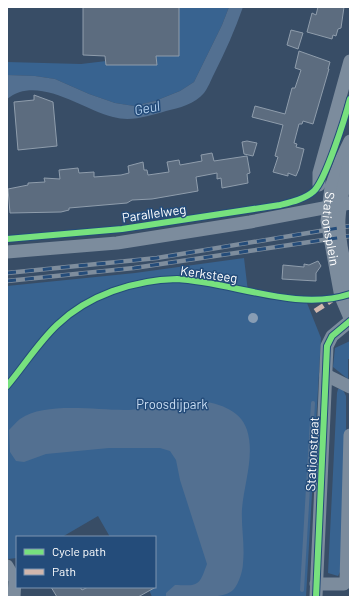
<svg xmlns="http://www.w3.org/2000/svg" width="357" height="604" viewBox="0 0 357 604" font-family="Barlow,sans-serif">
  <rect width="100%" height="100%" fill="#384d66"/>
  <path fill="#386390" d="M176,7H229L222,25L194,82L180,91L155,101L134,106L115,103L89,94L55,79L35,76L7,75V62L81,64L174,53Z
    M244,258L248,292L267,299L307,303L321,338L306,597H152L148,587H155V537H110L98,516L62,537H17V558L8,559L7,286L135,273Z
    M350,341V359H348V379L333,367L335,348Z
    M342,388L346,396V490L340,572L338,576L328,573L337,393L338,389Z"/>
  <path fill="#537091" d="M229,7H243C235,30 225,52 214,74C211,80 208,88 204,93C195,104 179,108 166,111C149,116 131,122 113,117C82,109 37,74 7,99V75L35,76L55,79L89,94L115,103L134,106L155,101L180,91L194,82L222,25Z
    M195,400C216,403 240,408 247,430C255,455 244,484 242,509C241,527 245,545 243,563C243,570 239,583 234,589C224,601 182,597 166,597V593L175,585C199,586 199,586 207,564L180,480L176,460L170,451L160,448H109L46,454L24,462L16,461L10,452L9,430C13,426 16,422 20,419C46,401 99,411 129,410C152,409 173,401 195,400Z"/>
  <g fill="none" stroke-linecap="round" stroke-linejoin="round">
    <path stroke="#537091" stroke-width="4" d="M302,590L313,403"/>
  </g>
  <path fill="#5c6c7f" stroke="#8f9dac" d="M83,7H179V56H156L157,65H106L105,56L83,55Z
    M318,7H344L341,28L338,29L336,36L333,35L332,39L307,32L312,13L316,15Z
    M291,30L303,33L298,49L287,45Z
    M299,51L330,62L328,69H329L313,124L303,121L302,124H299L294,143L297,144L296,147L304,149L299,169L296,176L288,173V176L273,172L278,157L275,156L283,125L252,117L255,106L285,114L292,88H295L301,70L295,68Z
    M34,95L53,102L57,146L18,150L14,102L34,100Z
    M247,141L257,143L253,156L244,154L242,142Z
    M212,153L214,161L247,156L250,173L247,174L248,183L222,188L221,178L217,179V173L196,177L198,191L152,199L132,200L127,203L69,208V210L61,212L10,213L8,189L28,185V183L45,182L44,178L60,179L59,170L78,168L79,173L94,172V177L121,175L129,173L128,166L143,162L144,170H147L148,175L169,172L167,162L179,160L180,165L202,161L201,155Z
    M318,261L321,266L316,273V281L282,279L283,265L304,267V264L309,265Z
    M51,587H80L82,590L88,587H156L138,597H57Z"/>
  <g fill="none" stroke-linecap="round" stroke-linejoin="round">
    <g stroke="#7c8c9d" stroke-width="13">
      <path id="s1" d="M350,141L341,160L331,187L327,221L341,297L350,318"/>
      <path d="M350,161C345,180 340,199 339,219C338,241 345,264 350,286"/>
      <path d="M319,185V173L350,61"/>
      <path d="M7,252L117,243L250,222L350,203"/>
      <path d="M326,375L350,387"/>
      <path d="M7,566L15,580L14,597"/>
      <path d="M316,584H344L346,582L350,435"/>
      <path d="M316,597L327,346L332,336L350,321"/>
    </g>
    <defs>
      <path id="rail" d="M7,273L157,258L350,226
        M7,281L134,268L350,236"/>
    </defs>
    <use href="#rail" stroke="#7e8d9d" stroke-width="4.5"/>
    <use href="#rail" stroke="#244c7a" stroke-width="3" stroke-dasharray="9" stroke-linecap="butt"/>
    <path stroke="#d1b7ad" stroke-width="5" stroke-dasharray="10 5" stroke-linecap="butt" d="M315,311L332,300"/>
    <defs>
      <path id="cycleway" d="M7,239L122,229L280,205C292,202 305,199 314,191C326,179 345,118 350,99
        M7,386C24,366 38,343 57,325C88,295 134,280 177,279C232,282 297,312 350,294
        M316,597L327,346L332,336L350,321"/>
    </defs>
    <use href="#cycleway" stroke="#244c7a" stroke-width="8"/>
    <use href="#cycleway" stroke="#77e17e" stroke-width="6"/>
  </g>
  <circle fill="#889db4" cx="253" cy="318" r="5"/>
  <g text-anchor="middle" stroke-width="3" stroke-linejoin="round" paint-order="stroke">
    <g font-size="13" fill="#fff" stroke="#244c7a">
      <text transform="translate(154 213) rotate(-8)" y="5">Parallelweg</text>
      <text dy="5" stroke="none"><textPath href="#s1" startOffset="92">Stationsplein</textPath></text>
      <text transform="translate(209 274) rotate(8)" y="5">Kerksteeg</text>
      <text transform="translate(312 454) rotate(-87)" y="5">Stationstraat</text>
    </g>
    <g font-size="13" fill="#cadef3" stroke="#244c7a">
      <text x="172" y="409">Proosdijpark</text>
    </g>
    <g font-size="14" font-style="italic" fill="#b2ceec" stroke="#244c7a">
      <text transform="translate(147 108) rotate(-11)" y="5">Geul</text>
    </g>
  </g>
  <rect width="357" height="604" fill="none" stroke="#ffffff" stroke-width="16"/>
  <rect x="16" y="536" width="140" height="52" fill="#244c7a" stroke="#7c94af"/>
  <rect x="24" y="549" width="20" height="6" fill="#77e17e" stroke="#7c94af"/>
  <text x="52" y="556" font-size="12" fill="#ffffff">Cycle path</text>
  <rect x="24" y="569" width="20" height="6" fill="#d1b7ad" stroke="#7c94af"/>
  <text x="52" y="576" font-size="12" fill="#ffffff">Path</text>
</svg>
